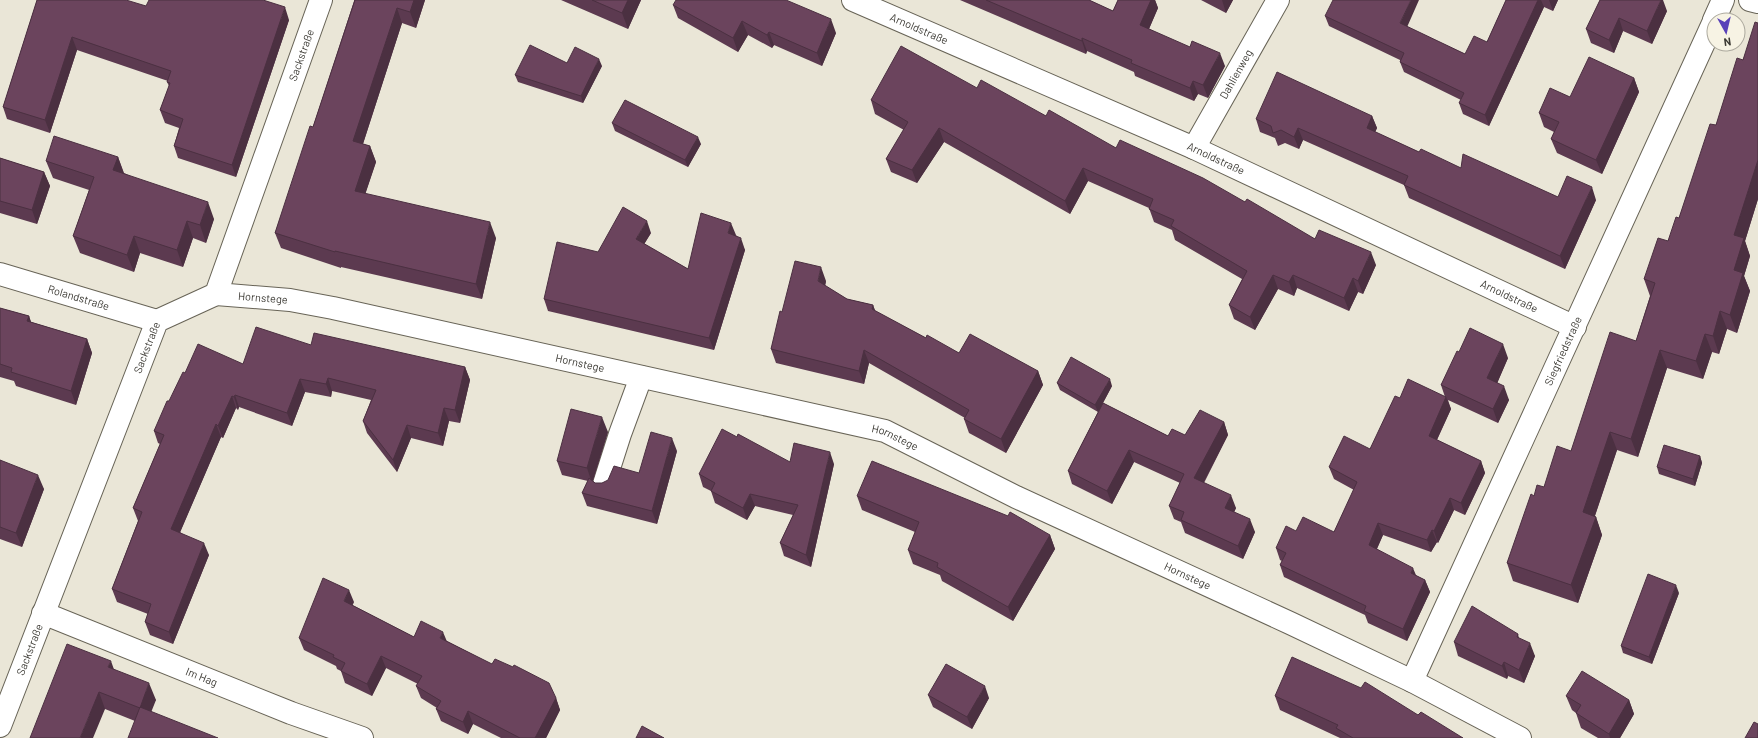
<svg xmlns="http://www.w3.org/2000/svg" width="1758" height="738" viewBox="0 0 1758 738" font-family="Barlow,sans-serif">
  <rect width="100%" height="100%" fill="#eae6d7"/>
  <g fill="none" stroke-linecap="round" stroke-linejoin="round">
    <defs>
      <g id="street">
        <path id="s1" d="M853,0L1194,148L1575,327"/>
        <path d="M1750,0L1758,2"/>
        <path d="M1714,20L1723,0"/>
        <path id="s2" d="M1194,148L1278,0"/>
        <path id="s3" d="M0,274L157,321"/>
        <path id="s4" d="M216,294L290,300L333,308L885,431L1016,497L1290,623L1412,681L1520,738"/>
        <path d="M604,484L620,434L641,377"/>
        <path id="s5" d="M43,613L291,713L362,738"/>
        <path id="s6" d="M1412,681L1714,21"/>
        <path id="s7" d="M0,726L157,321L216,294L321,0"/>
      </g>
    </defs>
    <use href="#street" stroke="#686457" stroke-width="24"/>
    <use href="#street" stroke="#fff" stroke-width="22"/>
  </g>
  <path fill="#5c3a50" d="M37,0L146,6L289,20L236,177L178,158L174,146L179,128L165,123L160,110L169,86L167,82L168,81L77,50L50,133L7,119L3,107Z
    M354,0H425L416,28L402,23L363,144L370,146L376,162L365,194L496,238L482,299L341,267V268L281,248L275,233L313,127L354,1Z
    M561,0H641L628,29Z
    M960,0H1089L1113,11L1118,0H1155L1158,8L1149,29L1225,66L1208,98L1198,94L1194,101L1135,76L1134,72L1087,51L1086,54Z
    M1201,0H1233L1226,13Z
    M1506,0H1558L1553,11L1544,7L1489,126L1463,114L1459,103L1461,100L1404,72L1400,62V60L1329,26L1325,16L1407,27L1465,54L1487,42Z
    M1600,0L1667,11L1652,44L1623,31L1614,53L1591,43L1586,29Z
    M673,5L836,33L822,66L774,45L772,48L748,35L738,52L678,18Z
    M1758,23V199L1745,241L1750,256L1744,276L1750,291L1737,333L1727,329L1719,354L1712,352L1703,379L1667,368L1638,457L1617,450L1595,516L1596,517L1602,535L1578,603L1513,581L1507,563L1534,496L1544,487L1571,451L1636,341L1650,296L1644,279L1668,241L1679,218L1716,125Z
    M567,63L602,66L583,103L518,82L515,75Z
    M1634,78L1639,92L1602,174L1557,153L1551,139L1554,132L1544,127L1539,113L1570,97Z
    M977,88L1046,116L1116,148L1245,202L1315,239L1376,265L1363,294L1358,292L1349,311L1297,288L1294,296L1278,289L1255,330L1234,319L1229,305L1242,279L1175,240L1172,230L1154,222L1149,208L1088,181L1070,214L944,142L917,183L891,172L886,159L904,130L875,114L871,100Z
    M1372,116L1377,128L1375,132L1419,152L1461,168L1558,197L1596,200L1565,269L1409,198L1404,185L1303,140L1299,149L1285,143L1278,146L1275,138L1260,132L1256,119Z
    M612,123L701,144L688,167L615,131Z
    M118,157L124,173L214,219L206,243L193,238L183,267L140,253L134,272L80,253L73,236L89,190L53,178L46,161Z
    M0,158L44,172L50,186L37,224L0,213Z
    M651,233L644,244L688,269L736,235L745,250L714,350L548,311L544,299L598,252Z
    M826,281L825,286L847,299L873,305L875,311L926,338L959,353L1038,371L1043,385L1006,453L969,433L964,419L965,418L869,363L864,384L776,363L771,349L782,312Z
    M0,308L29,316L31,322L87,339L92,353L76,405L16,386L14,381L0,377Z
    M311,345L465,367L470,380L460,423L449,421L443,446L411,438L397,472L367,433L363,421L371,400L332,391L331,397L305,392L292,426L239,407L238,410L236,408L223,438L221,437L180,532L209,555L173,644L150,635L145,622L148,614L117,602L112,589L138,521L133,508L160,444L158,443L154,431L185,373L243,364Z
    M1459,352L1508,358L1497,383L1509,400L1498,423L1448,400L1451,409L1437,440L1481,461L1485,473L1465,515L1454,510L1438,543L1437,542L1431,552L1383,535L1377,549L1417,576L1425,580L1430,592L1407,641L1368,623L1365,615L1284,577L1280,565L1282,561L1280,560L1276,548L1296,531L1334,532L1354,490L1334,479L1329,467L1370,449L1400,398L1445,397L1441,385Z
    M1057,383L1112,386L1103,403L1168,436L1185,435L1224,422L1228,435L1204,483L1236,508L1234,512L1255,532L1243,559L1185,533L1181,522L1174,519L1169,506L1180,483L1134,462L1112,504L1072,484L1068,471L1098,412L1060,390Z
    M608,432L593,481L595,483H602L639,473L677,451L657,524L587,506L582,493L588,481L562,475L557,461Z
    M1700,456L1702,463L1695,486L1659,474L1657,467Z
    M0,460L44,489L22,547L0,539Z
    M790,462L834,464L811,567L784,556L780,543L793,515L755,506L747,520L715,503L711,491L703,487L699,474Z
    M857,496L1050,535L1055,549L1013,621L942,581L940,575L913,564L908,550L915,532L862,510Z
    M1679,593L1652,664L1623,653L1621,646Z
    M354,602L352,605L414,637L447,641L556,698L560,710L546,738H501L473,724L468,734L441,721L436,709L437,708L421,698L416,686L418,684L386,668L372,696L345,683L341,671L337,669L336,666L304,650L299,638Z
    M1518,634L1519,638L1535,656L1524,683L1508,676L1507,679L1458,656L1454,642Z
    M114,669L156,700L135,721L105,709L30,738Z
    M928,695L989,698L972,729L933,707Z
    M1275,696L1418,715L1463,738H1340L1280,710Z
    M1566,696L1629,700L1634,714L1620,738H1598L1581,728L1576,713L1572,710Z"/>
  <path fill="#4b3041" d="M414,0H425L416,28L410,12Z
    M628,0H641L628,29L622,13Z
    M1151,0H1155L1158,8L1145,38L1140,25Z
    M1222,0H1233L1226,13Z
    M1411,0H1419L1404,34L1400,23Z
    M1538,0H1541L1544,7L1489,126L1485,115Z
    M1549,0H1558L1553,11Z
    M1661,0H1663L1667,11L1652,44L1647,31Z
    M285,7L289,20L236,177L232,165Z
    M397,8L402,23L359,156L353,141Z
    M1619,18L1623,31L1614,53L1609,40Z
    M831,19L836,33L822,66L817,53Z
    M742,21L748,35L738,52L733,38Z
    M769,32L774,45L772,48L767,35Z
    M72,37L77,50L50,133L45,120Z
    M1082,38L1087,51L1086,54L1082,41Z
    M1220,53L1225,66L1208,98L1203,85Z
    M599,59L602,66L583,103L581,96Z
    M1634,78L1639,92L1602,174L1596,160Z
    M1193,81L1198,94L1194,101L1190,88Z
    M1372,116L1377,128L1371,141L1367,128Z
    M939,128L944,142L917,183L912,170Z
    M1298,128L1303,140L1299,149L1294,137Z
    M698,137L701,144L688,167L685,160Z
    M370,146L376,162L361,207L355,191Z
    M118,157L124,174L113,170Z
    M1758,160V199L1745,241L1750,256L1744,276L1750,291L1737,333L1730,315L1734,235Z
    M1083,168L1088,181L1070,214L1065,201Z
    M44,172L50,186L37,224L32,210Z
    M1592,187L1596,200L1565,269L1560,256Z
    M208,202L214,219L206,243L200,225Z
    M187,221L193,238L183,267L177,250Z
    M647,221L651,233L640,251L636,239Z
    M490,222L496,238L482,299L476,284Z
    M731,223L736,235L732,245L728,233Z
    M134,236L140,253L134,272L127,255Z
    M741,238L745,250L714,350L709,338Z
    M1371,252L1376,265L1363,294L1358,281Z
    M821,267L826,281L823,295L818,281Z
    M1273,275L1278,289L1255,330L1250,317Z
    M1293,275L1297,288L1294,296L1289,282Z
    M1353,278L1358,292L1349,311L1344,298Z
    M873,305L878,318L872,309Z
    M1720,311L1727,329L1719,354L1713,336Z
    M29,316L34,331L27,321Z
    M1705,334L1712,352L1703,379L1696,361Z
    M87,339L92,353L76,405L71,391Z
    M1503,344L1508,358L1493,393L1487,378Z
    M864,350L869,363L864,384L859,371Z
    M1660,350L1667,368L1638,457L1631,439Z
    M465,367L470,380L460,423L455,410Z
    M1038,371L1043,385L1006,453L1001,439Z
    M328,378L332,391L331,397L326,384Z
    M300,379L305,392L292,426L287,413Z
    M1110,379L1112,386L1098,412L1095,405Z
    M1504,386L1509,400L1498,423L1493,409Z
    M235,395L239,407L238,410L234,397Z
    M232,396L236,408L223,438L218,426Z
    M1446,397L1451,409L1433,448L1429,436Z
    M444,408L449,421L443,446L438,433Z
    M602,417L608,432L592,483L587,468Z
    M1224,422L1228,435L1199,491L1194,478Z
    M216,424L221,437L176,542L171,529Z
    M407,425L411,438L397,472L393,460Z
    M1610,432L1617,450L1590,530L1583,512Z
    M672,438L677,451L657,524L652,511Z
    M1129,450L1134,462L1112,504L1107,491Z
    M830,452L834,464L811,567L806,555Z
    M1700,456L1702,463L1695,486L1693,479Z
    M1481,461L1485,473L1465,515L1461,503Z
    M38,475L44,489L22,547L16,533Z
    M750,494L755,506L747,520L743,508Z
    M1231,495L1236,508L1230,521L1225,508Z
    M1450,498L1454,510L1438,543L1434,531Z
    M1596,517L1602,535L1578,603L1571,585Z
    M1250,519L1255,532L1243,559L1238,546Z
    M1378,523L1383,535L1373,557L1369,545Z
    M1432,530L1437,542L1431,552L1427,540Z
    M1050,535L1055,549L1013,621L1008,607Z
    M204,543L209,555L173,644L169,632Z
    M1413,568L1418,580L1411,573Z
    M1425,580L1430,592L1407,641L1403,629Z
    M1676,585L1679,593L1652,664L1649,657Z
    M349,590L354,602L349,613L344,601Z
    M443,632L448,644L440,638Z
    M1530,643L1535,656L1524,683L1519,670Z
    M381,656L386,668L372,696L367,684Z
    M111,661L117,678L108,667Z
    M1504,662L1508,676L1507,679L1502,666Z
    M149,683L156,700L146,725L140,708Z
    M985,686L989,698L972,729L967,717Z
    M99,692L105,709L93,738H80Z
    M556,698L560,710L546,738H535Z
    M1629,700L1634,714L1620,738H1610L1609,734Z
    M468,711L473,724L468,734L463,722Z"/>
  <path fill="#6b445d" stroke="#4b3041" d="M37,0H126L146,6L149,0H263L285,7L232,165L174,146L183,119L160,110L170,83L167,82L171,71L72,37L45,120L3,107Z
    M355,0H414L410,12L397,8L353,141L370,146L355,191L490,222L476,284L335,251V252L275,233L310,126L313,127Z
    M592,0H628L622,13Z
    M676,0H786L831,19L817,53L769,32L767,35L742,21L733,38L673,5Z
    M986,0H1089L1113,11L1118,0H1151L1140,25L1190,47L1192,41L1220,53L1203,85L1193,81L1190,88L1131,63L1132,60L1082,38V41Z
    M1333,0H1411L1400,23L1465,54L1474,36L1487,42L1506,0H1538L1485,115L1459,103L1464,93L1400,62L1404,53L1325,16Z
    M1600,0H1661L1647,31L1619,18L1609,40L1586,29Z
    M1755,22L1758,23V160L1734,235L1744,238L1734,270L1743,273L1730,315L1720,311L1713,336L1705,334L1696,361L1660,350L1631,439L1610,432L1583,512L1596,517L1571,585L1507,563L1531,494L1534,496L1537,485L1544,487L1557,446L1571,451L1610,332L1636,341L1655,283L1644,279L1658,238L1668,241L1676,217L1679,218L1710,124L1716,125L1737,58L1743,60Z
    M530,45L567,63L575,47L599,59L581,96L515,75Z
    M901,46L977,88L981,80L1046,116L1049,110L1116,148L1120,140L1203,178L1245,202L1247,199L1315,239L1319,230L1371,252L1358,281L1353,278L1344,298L1293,275L1289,282L1273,275L1250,317L1229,305L1247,271L1171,226L1174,220L1149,209L1153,199L1083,168L1065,201L939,128L912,170L886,159L908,122L871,100Z
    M1589,57L1634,78L1596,160L1551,139L1559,122L1539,113L1550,88L1570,97Z
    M1277,72L1372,116L1367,128L1419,152L1421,149L1461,168L1463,154L1558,197L1567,176L1592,187L1560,256L1404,185L1408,176L1298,128L1294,137L1281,130L1273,133L1271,126L1256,119Z
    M625,100L698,137L685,160L612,123Z
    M54,136L118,157L113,170L208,202L200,225L187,221L177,250L134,236L127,255L73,236L94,177L46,161Z
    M0,158L44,172L32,210L0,201Z
    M623,207L647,221L636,239L688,269L701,213L731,223L728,233L741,238L709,338L544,299L557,242L598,252Z
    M795,261L821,267L818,281L847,299L873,305L872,309L926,338L927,335L959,353L970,334L1038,371L1001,439L964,419L969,410L864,350L859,371L771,349L780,311L782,312Z
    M0,308L29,316L27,321L87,339L71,391L11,372L12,368L0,364Z
    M256,327L311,345L314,333L465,367L455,410L444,408L438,433L407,425L393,460L363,421L376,390L328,378L326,384L300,379L287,413L235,395L234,397L232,396L218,426L216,424L171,529L204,543L169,632L145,622L151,604L112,589L142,512L133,508L164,435L154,431L167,401H169L183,372L185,373L198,344L243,364Z
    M1470,328L1503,344L1487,378L1504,386L1493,409L1441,385L1457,351L1459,352Z
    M1071,357L1110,379L1095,405L1057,383Z
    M1408,379L1446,397L1429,436L1481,461L1461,503L1450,498L1434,531L1432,530L1427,540L1378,523L1369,545L1413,568L1411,573L1425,580L1403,629L1364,611L1366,606L1280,565L1286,553L1276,548L1286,526L1296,531L1303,517L1334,532L1357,482L1329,467L1344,436L1370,449L1395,396L1400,398Z
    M1103,403L1168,436L1172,429L1185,435L1200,410L1224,422L1194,478L1231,495L1225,508L1250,519L1238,546L1181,520L1184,512L1169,506L1184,474L1129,450L1107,491L1068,471Z
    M571,409L602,417L587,468L557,461Z
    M722,429L737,437L738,434L790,462L794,443L830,452L806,555L780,543L798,505L750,494L743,508L711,491L715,483L699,474Z
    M651,432L672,438L652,511L582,493L589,478L595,483H602L608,480L614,466L639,473Z
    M1664,445L1700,456L1693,479L1657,467Z
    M0,460L38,475L16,533L0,527Z
    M872,461L1008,516L1010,512L1050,535L1008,607L937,567L938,563L908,550L919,522L857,496Z
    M1648,574L1676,585L1649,657L1621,646Z
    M323,578L349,590L344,601L414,637L421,621L443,632L440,638L492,664L495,659L513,667L514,665L549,683L556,698L535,738H520L468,711L463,722L436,709L441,701L416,686L422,676L381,656L367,684L341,671L345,663L333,657L334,655L299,638Z
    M1472,606L1518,634L1517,637L1530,643L1519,670L1504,662L1502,666L1454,642Z
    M67,644L111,661L108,667L149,683L140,708L99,692L80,738H30Z
    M1292,657L1361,688L1365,682L1418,715L1421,712L1463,738H1353L1336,728L1338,725L1275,696Z
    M946,664L985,686L967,717L928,695Z
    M1582,671L1629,700L1609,734L1576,713L1581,705L1566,696Z
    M140,707L218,738H128Z
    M1754,722L1758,724V738H1745Z
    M642,726L664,738H636Z"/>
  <g text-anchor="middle" stroke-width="4" stroke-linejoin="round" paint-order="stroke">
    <g font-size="11" fill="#3c3a34" stroke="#f7f3e4">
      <text dy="4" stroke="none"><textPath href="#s1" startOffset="72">Arnoldstraße</textPath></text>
      <text dy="4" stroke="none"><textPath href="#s7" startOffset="753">Sackstraße</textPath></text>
      <text dy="4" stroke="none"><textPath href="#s2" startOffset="85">Dahlienweg</textPath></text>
      <text dy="4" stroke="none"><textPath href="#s1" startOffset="396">Arnoldstraße</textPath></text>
      <text dy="4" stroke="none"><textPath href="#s1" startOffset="720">Arnoldstraße</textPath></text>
      <text dy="4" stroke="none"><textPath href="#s3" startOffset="82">Rolandstraße</textPath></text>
      <text dy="4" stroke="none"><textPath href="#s4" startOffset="47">Hornstege</textPath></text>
      <text dy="4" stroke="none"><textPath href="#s7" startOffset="406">Sackstraße</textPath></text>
      <text dy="4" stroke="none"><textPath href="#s6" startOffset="363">Siegfriedstraße</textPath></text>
      <text dy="4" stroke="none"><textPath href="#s4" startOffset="371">Hornstege</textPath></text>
      <text dy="4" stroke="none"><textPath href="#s4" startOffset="695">Hornstege</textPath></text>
      <text dy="4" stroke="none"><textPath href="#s4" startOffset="1019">Hornstege</textPath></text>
      <text dy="4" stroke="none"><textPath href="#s7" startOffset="82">Sackstraße</textPath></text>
      <text dy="4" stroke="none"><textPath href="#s5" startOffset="171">Im Hag</textPath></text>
    </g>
  </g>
  <g transform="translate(1726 32) rotate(172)"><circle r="19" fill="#f7f3e4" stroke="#aca99e"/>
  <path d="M0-3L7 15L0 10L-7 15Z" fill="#5941b9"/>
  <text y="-6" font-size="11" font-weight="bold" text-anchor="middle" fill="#3c3a34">N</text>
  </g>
</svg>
